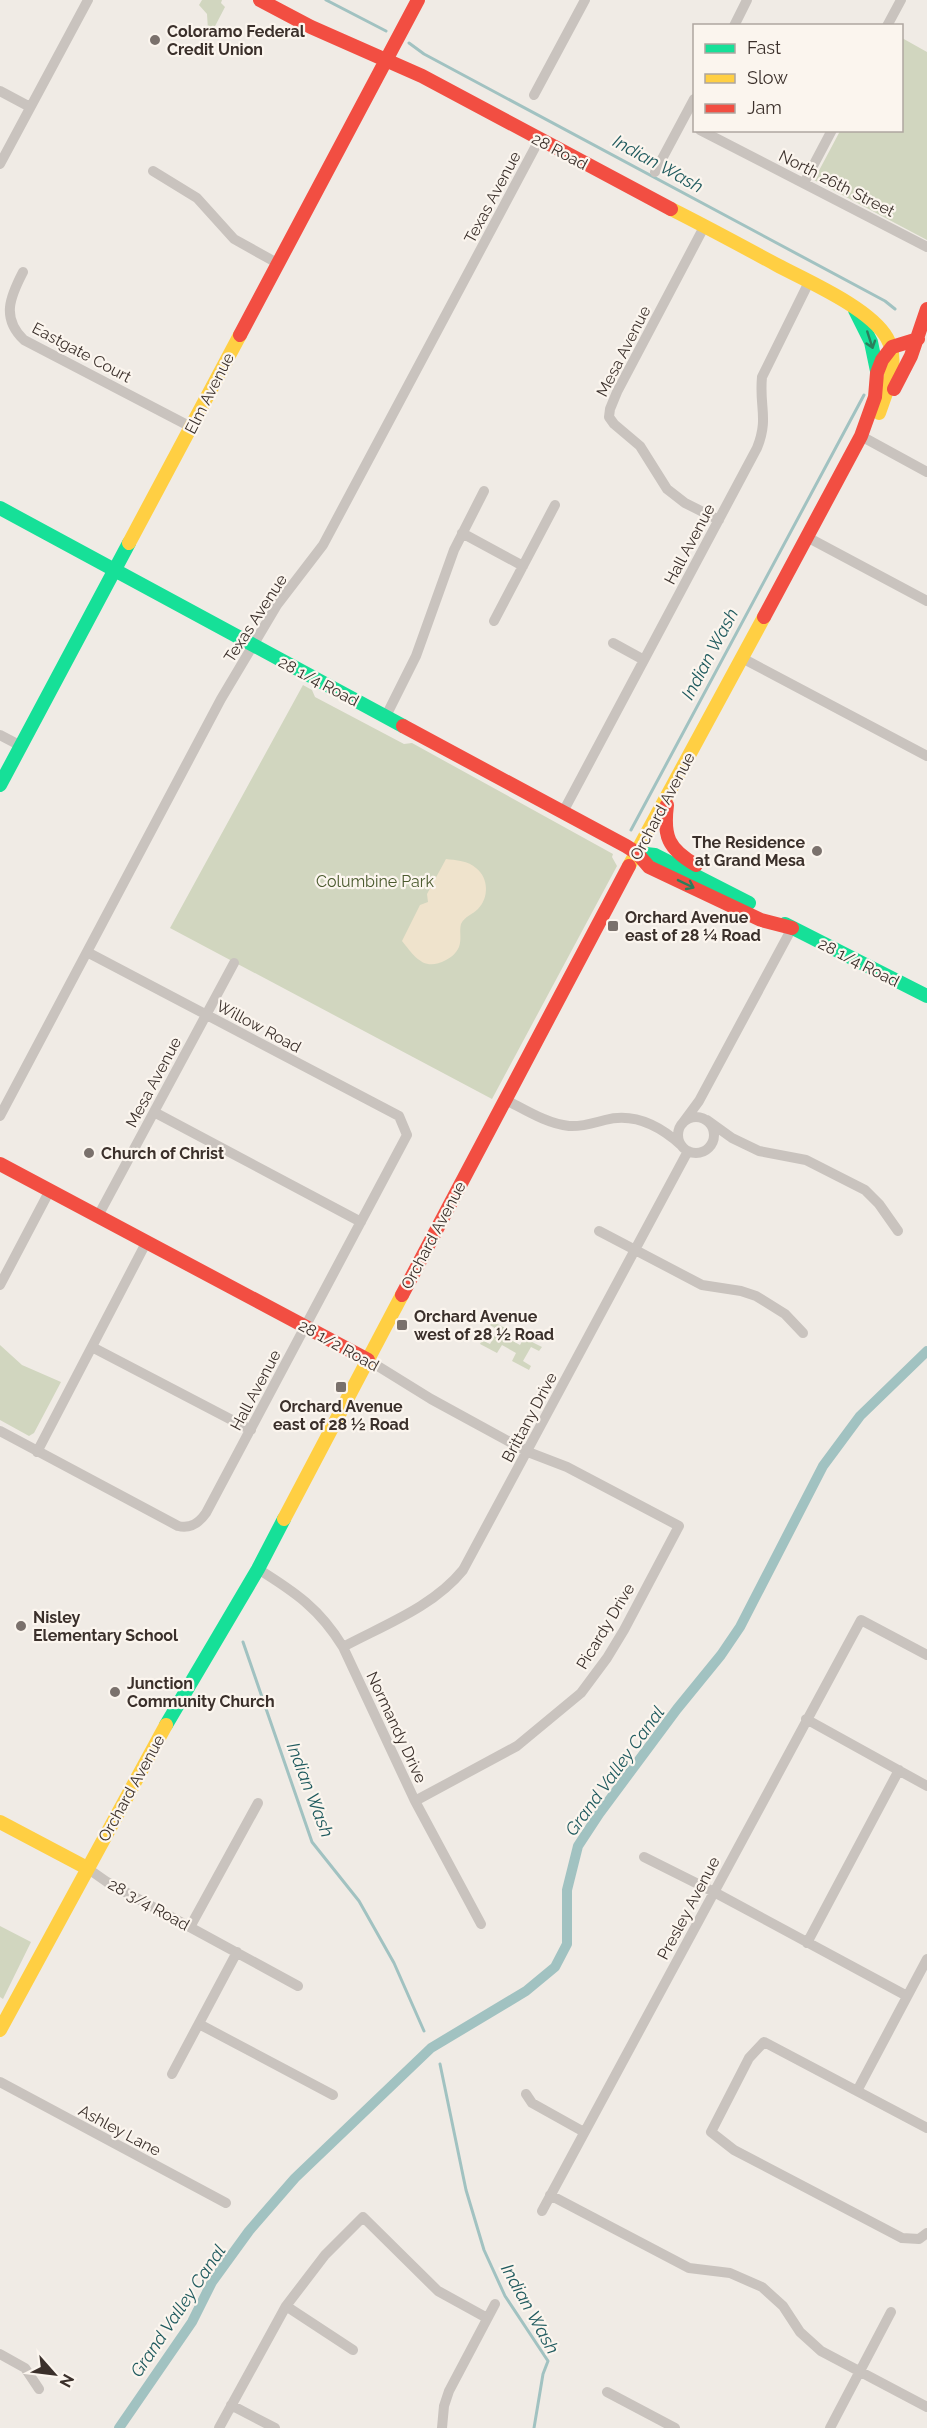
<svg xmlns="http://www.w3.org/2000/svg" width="927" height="2428" viewBox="0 0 927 2428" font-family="Raleway,sans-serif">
  <rect width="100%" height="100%" fill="#f0ebe5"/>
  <path fill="#d1d6bf" d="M202,0H222L221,3L225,7L212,32L208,30L207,14L199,5Z
    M902,38L927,52V240L814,180L840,131L902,130Z
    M303,685L312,690L315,697L404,744L412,743L613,854L612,857L617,866L492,1099L170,928Z
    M492,1321L509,1330L505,1337L520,1345L524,1338L542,1347L539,1351L531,1347L523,1361L531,1366L529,1370L512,1361L516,1353L502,1345L497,1353L480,1344L482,1340L490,1344L498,1330L490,1325Z
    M0,1345L22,1365L61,1382L34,1433L29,1436L0,1420Z
    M0,1926L31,1942L3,1999L0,1997Z"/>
  <path fill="#efe3cc" d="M446,859C455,860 469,861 476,868C489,878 489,898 478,909C472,915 465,916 461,924C459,931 462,939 459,947C456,953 452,957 446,960C424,972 415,957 402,941L420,905L428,902L427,894Z"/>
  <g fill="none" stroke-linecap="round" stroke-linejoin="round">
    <path stroke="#a1c2c1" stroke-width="3" d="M326,0L386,31
      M409,43L424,54L885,301L895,309
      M631,830L864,395
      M243,1642L312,1842L359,1901L394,1963L424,2031
      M440,2064L466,2190L484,2250L505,2296L548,2361L543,2374L534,2428"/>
    <path stroke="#a1c2c1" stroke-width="10" d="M119,2428L192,2322L212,2282L249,2231L295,2178L431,2048L526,1991L555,1967L567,1944V1890L578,1846L599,1814L677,1709L721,1655L740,1627L823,1466L860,1416L927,1351"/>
    <path stroke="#c9c3be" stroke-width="10" d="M734,26L747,0
      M887,26L901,0
      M0,91L30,107
      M534,95L585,0
      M700,130L927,247
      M0,164L88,0
      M153,171L197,198L234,239L277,263
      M655,172L694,99
      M804,183L832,130
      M704,227L617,392L610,409L609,417L614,424L640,446L667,489L685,503L719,520
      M23,272C10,297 1,318 24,340L191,427
      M861,436L927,472
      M462,533L523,566
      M807,537L927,601
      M494,621L555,505
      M613,643L644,660
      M742,658L927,756
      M386,716L416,656L454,550L484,491
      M0,735L21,746
      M563,812L757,448C769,418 759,407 762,377L809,282
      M504,1099C524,1109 547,1124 569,1126C582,1127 593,1123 605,1120C635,1112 660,1126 681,1145
      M154,1112L361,1222
      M0,1116L221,699L277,605L323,545L539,140
      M678 1135a18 18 0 1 1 36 0a18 18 0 1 1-36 0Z
      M707,1120L732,1138L759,1151L806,1160L865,1190L879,1204L898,1231
      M682,1124L699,1101L792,928
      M98,1216L234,963
      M599,1231L702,1285L741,1291L756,1296L785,1314L803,1333
      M0,1285L50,1190
      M92,1347L251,1430
      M368,1360L431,1399L528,1452L567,1467L679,1526L624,1630L607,1658L581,1693L517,1746L415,1801
      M0,1431L178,1526C191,1529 199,1523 206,1513L407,1135L399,1116L87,952
      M37,1452L147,1241
      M258,1569C295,1592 320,1609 343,1647L415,1801L481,1924
      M343,1647C384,1625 433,1607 463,1570L688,1151
      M806,1719L927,1786
      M644,1857L714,1892L907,1996
      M87,1868L107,1882L298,1986
      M190,1927L258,1803
      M807,1943L899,1770
      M199,2024L333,2095
      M172,2074L237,1952
      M0,2082L226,2203
      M857,2091L927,1959
      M526,2094L532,2103L584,2132
      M927,2128L764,2042L749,2058L711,2132L734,2150L902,2238L919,2239L927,2233
      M550,2195L689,2268L730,2273L762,2287L783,2306L800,2332L821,2351L927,2407
      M542,2211L861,1620L927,1655
      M286,2306L353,2350
      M0,2354L25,2368L39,2389
      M607,2392L675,2428
      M231,2405L275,2428
      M219,2428L286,2306L325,2255L363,2217L438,2291L487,2318
      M442,2428L444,2406L449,2391L495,2304
      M830,2428L891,2312"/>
    <path stroke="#16e098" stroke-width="14" d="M855,310L871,342L877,371
      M0,508L403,726
      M0,785L129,543
      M637,853L655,855L749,903
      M785,924L927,996
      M166,1725L258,1569L284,1519"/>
    <path stroke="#ffcf43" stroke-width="14" d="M671,209C707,227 742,246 777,265C807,281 870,308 887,338C900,361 887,390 879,413
      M129,543L240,335
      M629,866L764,617
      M284,1519L402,1295
      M0,1822L87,1868
      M0,2030L166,1725"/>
    <path stroke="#f24e42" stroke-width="14" d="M260,0L311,27L422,76L671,209
      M240,335L418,0
      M894,389L911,356L927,309
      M764,617L861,436L875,397L877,373L882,360L892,347L918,339
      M403,726L626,846L637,853L649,867L761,920L792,928
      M667,805C663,836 668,849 696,865
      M0,1164L368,1360
      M402,1295L629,866"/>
  </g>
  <defs><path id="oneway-shaft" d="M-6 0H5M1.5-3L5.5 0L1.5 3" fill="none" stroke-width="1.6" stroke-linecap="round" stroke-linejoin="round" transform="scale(1.5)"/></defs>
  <g stroke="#2a7f5c">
    <use href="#oneway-shaft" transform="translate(870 340) rotate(72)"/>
    <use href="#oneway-shaft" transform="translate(686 884) rotate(26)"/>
  </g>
  <g fill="#7a716c" stroke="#fbf5ee" stroke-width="2">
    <circle cx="155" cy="40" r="6"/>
    <circle cx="817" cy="851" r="6"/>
    <rect x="607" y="920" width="12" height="12" rx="3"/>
    <circle cx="89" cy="1153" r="6"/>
    <rect x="396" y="1319" width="12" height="12" rx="3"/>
    <rect x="335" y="1381" width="12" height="12" rx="3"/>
    <circle cx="21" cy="1626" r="6"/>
    <circle cx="115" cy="1692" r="6"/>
  </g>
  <g text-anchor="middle" stroke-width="4.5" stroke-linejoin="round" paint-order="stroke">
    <g font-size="16" font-weight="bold" fill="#3b302b" stroke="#fbf5ee" text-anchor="start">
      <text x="167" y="37">Coloramo Federal<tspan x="167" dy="18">Credit Union</tspan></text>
      <text x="805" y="848" text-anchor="end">The Residence<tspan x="805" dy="18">at Grand Mesa</tspan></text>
      <text x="625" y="923">Orchard Avenue<tspan x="625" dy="18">east of 28 ¼ Road</tspan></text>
      <text x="101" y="1159">Church of Christ</text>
      <text x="414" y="1322">Orchard Avenue<tspan x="414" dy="18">west of 28 ½ Road</tspan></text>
      <text x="341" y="1412" text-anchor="middle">Orchard Avenue<tspan x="341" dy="18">east of 28 ½ Road</tspan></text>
      <text x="33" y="1623">Nisley<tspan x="33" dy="18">Elementary School</tspan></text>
      <text x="127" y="1689">Junction<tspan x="127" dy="18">Community Church</tspan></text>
    </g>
    <g font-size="16" fill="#3b302b" stroke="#fbf5ee">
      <text transform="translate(560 151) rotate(28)" y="6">28 Road</text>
      <text transform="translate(837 183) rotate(27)" y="6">North 26th Street</text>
      <text transform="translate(492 197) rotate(-62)" y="6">Texas Avenue</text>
      <text transform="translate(623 351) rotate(-63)" y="6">Mesa Avenue</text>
      <text transform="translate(82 352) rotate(28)" y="6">Eastgate Court</text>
      <text transform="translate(209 393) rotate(-63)" y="6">Elm Avenue</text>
      <text transform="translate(689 544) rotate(-62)" y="6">Hall Avenue</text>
      <text transform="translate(255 618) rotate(-57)" y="6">Texas Avenue</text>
      <text transform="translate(319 681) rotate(28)" y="6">28 1/4 Road</text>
      <text transform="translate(662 806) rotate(-62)" y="6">Orchard Avenue</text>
      <text transform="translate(859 962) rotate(27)" y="6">28 1/4 Road</text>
      <text transform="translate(259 1026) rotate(28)" y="6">Willow Road</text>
      <text transform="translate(153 1082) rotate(-62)" y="6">Mesa Avenue</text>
      <text transform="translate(433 1235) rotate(-62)" y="6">Orchard Avenue</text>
      <text transform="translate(339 1345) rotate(29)" y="6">28 1/2 Road</text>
      <text transform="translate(255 1390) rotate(-62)" y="6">Hall Avenue</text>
      <text transform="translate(529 1417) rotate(-62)" y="6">Brittany Drive</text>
      <text transform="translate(605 1626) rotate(-59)" y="6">Picardy Drive</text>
      <text transform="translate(397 1727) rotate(65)" y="6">Normandy Drive</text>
      <text transform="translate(131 1788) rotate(-61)" y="6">Orchard Avenue</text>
      <text transform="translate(149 1904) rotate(29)" y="6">28 3/4 Road</text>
      <text transform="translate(688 1908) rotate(-62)" y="6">Presley Avenue</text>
      <text transform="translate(120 2130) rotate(28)" y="6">Ashley Lane</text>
    </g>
    <g font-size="16" fill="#4a5a2e" stroke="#fbf5ee">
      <text x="375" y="887">Columbine Park</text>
    </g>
    <g font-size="18" font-style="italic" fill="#1f5a5e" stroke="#fbf5ee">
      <text transform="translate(658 164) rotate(29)" y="6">Indian Wash</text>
      <text transform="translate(710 654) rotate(-62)" y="6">Indian Wash</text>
      <text transform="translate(615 1771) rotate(-54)" y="6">Grand Valley Canal</text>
      <text transform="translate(310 1790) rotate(69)" y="6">Indian Wash</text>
      <text transform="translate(530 2309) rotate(61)" y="6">Indian Wash</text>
      <text transform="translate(178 2311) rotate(-56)" y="6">Grand Valley Canal</text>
    </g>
  </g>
  <rect x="693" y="24" width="210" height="108" fill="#fbf5ee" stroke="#aea6a0" stroke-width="1.5"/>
  <rect x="705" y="44" width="30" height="9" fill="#16e098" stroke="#aea6a0" stroke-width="1.5"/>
  <text x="747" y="54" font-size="18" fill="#3b302b">Fast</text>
  <rect x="705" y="74" width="30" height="9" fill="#ffcf43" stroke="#aea6a0" stroke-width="1.5"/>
  <text x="747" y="84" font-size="18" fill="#3b302b">Slow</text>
  <rect x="705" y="104" width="30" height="9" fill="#f24e42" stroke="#aea6a0" stroke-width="1.5"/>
  <text x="747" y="114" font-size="18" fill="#3b302b">Jam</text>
  <g transform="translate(54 2374) rotate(118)" stroke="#fbf5ee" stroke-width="4.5" paint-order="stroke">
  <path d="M0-4.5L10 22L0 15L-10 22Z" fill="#3b302b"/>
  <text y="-9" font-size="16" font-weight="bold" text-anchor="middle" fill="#3b302b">N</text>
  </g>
</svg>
